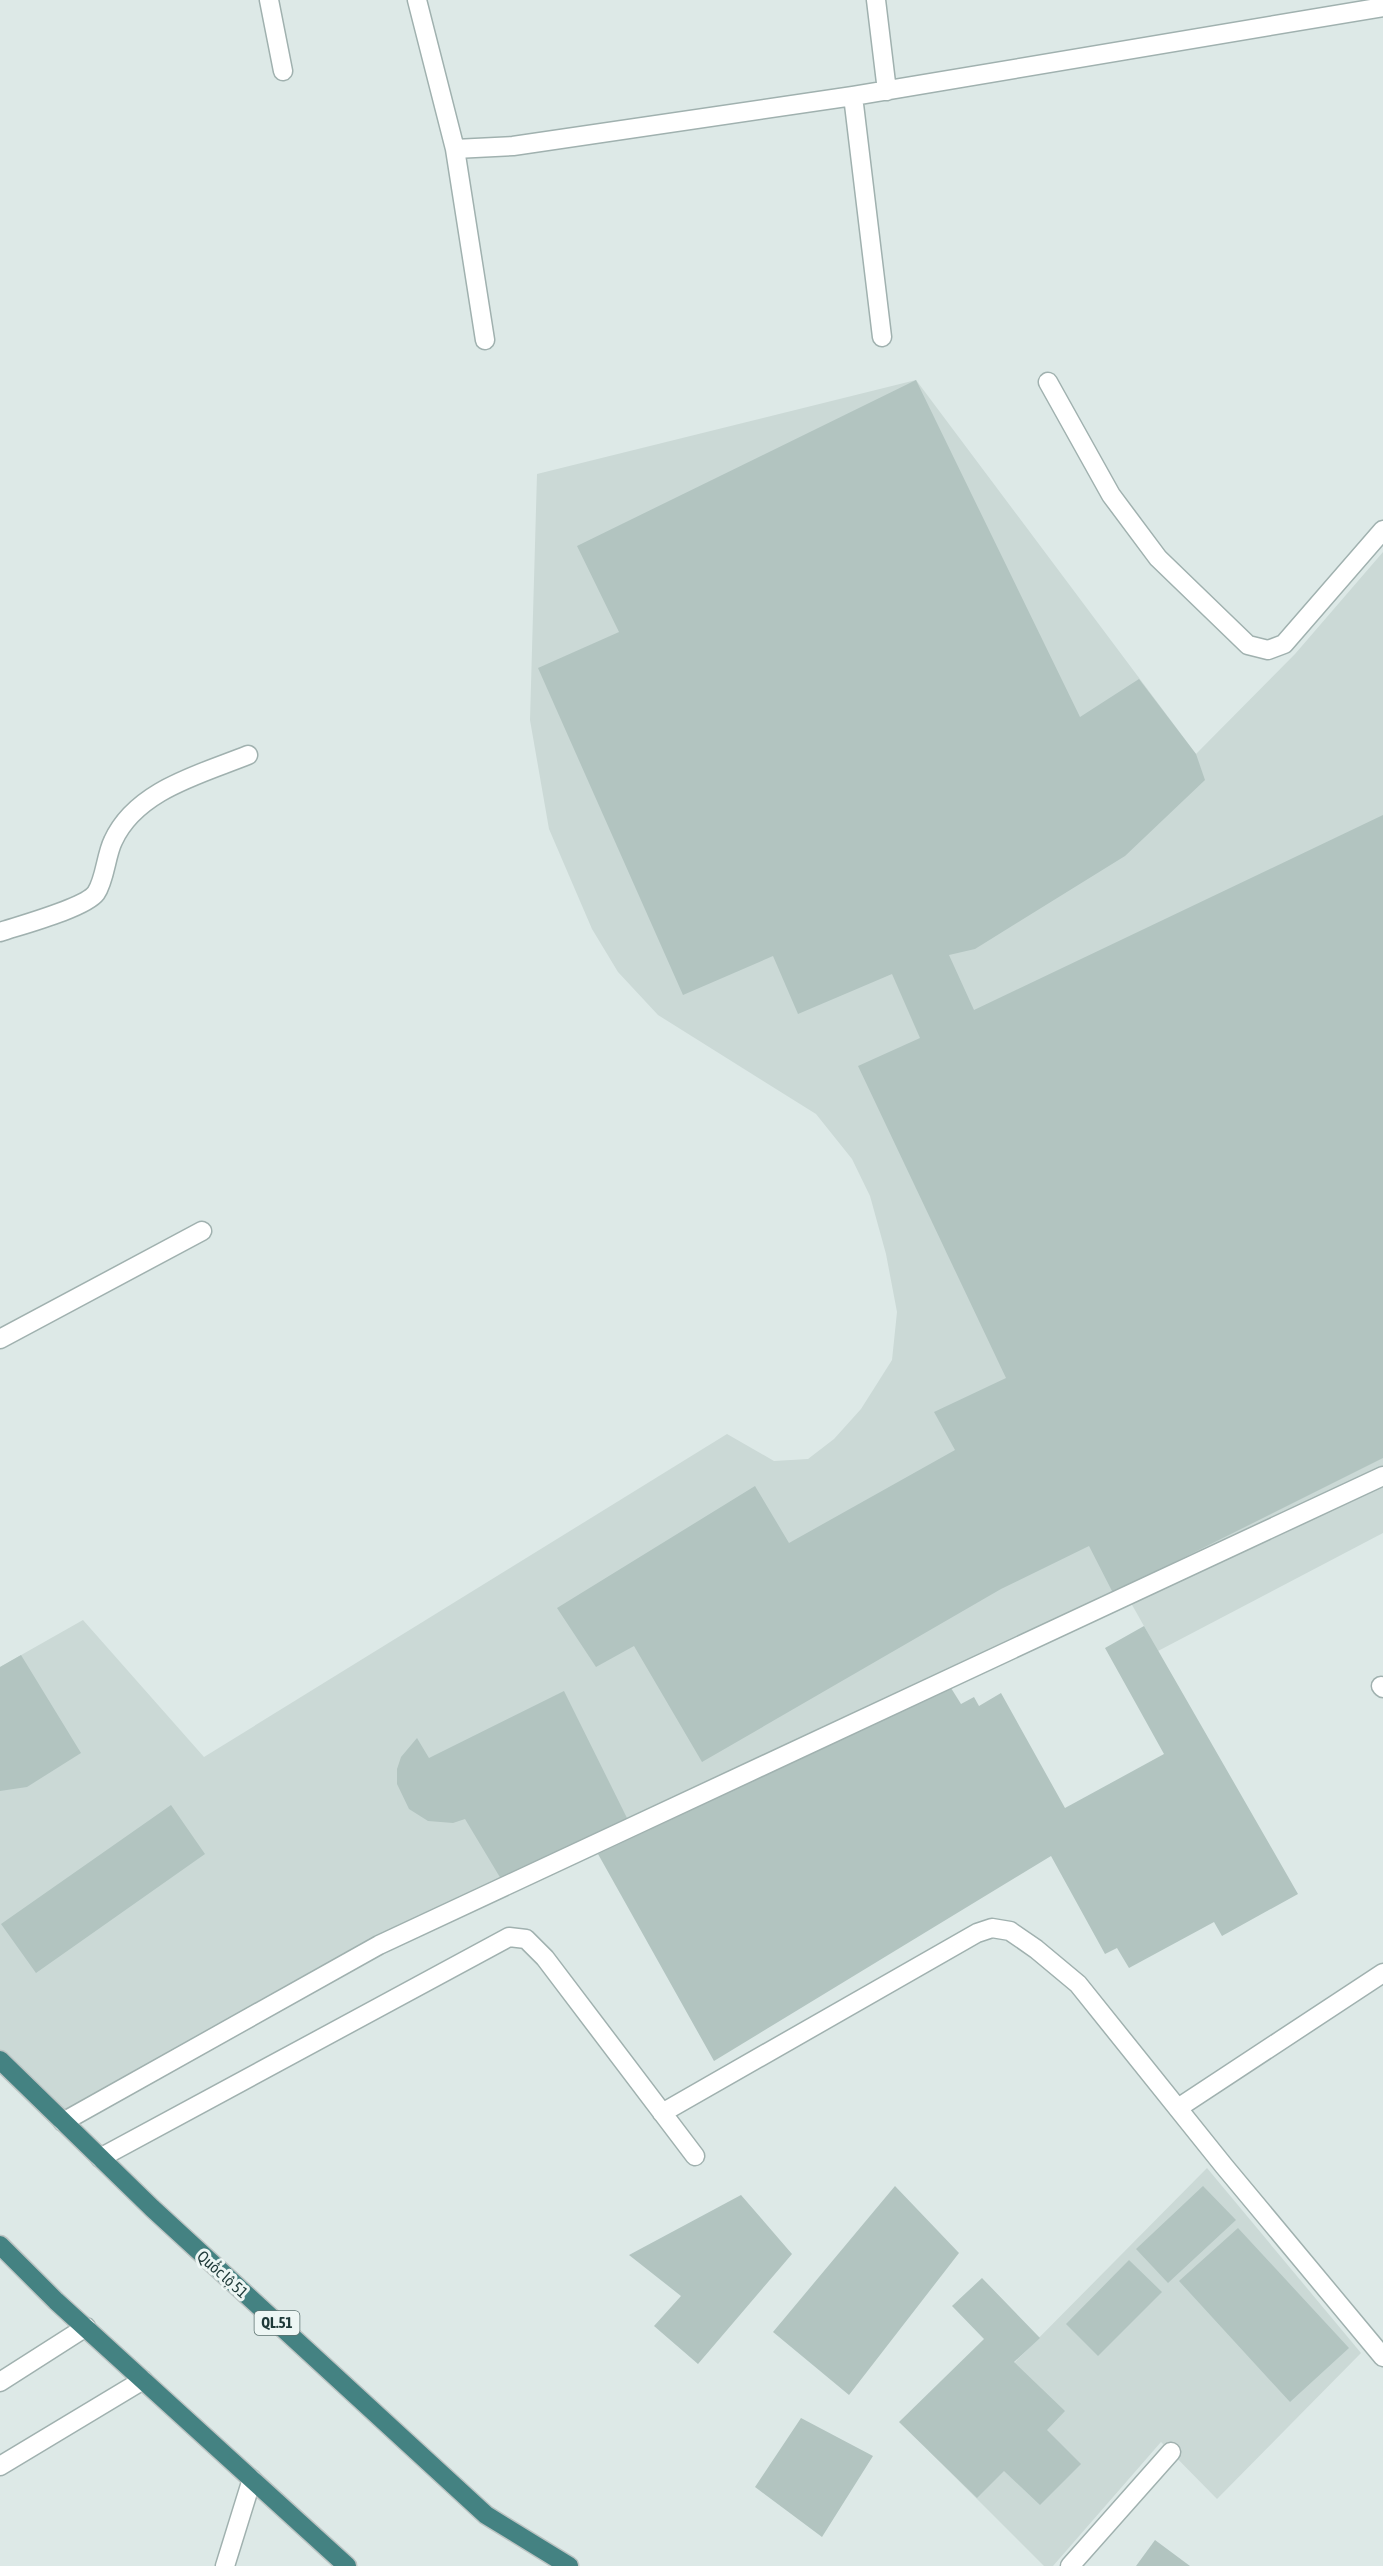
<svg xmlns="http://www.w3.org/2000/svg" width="1383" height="2566" viewBox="0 0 1383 2566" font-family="'Asap Condensed',sans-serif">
  <rect width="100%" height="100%" fill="#dde9e7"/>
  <path fill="#cbd9d6" d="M916,380L1196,754L1295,654L1383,552V1533L1158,1651L1131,1603L368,1942L48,2121L0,2065V1667L83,1620L204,1757L727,1434L774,1461L808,1459L834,1439L861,1409L892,1360L897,1312L886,1254L870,1196L852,1159L816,1114L658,1015L618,972L592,929L549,829L530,720L537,474Z
    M1207,2168L1361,2353L1217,2499L1161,2442L1053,2566H1044L928,2450Z"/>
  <path fill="#b2c4c0" d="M916,380L1080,717L1139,679L1196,754L1205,780L1125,856L975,949L949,955L974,1010L1383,815V1458L1113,1593L1089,1546L1001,1589L702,1762L634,1646L596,1667L557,1608L755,1486L789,1543L955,1450L934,1412L1006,1378L858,1066L920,1038L892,974L798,1014L773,956L683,995L538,668L619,632L577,546Z
    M1144,1626L1298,1894L1222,1936L1214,1922L1129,1968L1117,1948L1105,1954L1051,1856L714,2061L598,1854L951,1688L961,1704L974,1697L979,1706L1001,1693L1065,1808L1164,1754L1105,1648Z
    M21,1655L81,1753L27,1787L0,1791V1667Z
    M564,1691L628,1820L501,1879L465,1819L453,1823L428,1821L409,1809L397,1784V1769L401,1757L417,1738L429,1758Z
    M171,1805L205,1854L36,1973L1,1924Z
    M895,2186L959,2253L849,2395L773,2332Z
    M1203,2186L1236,2220L1168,2283L1136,2249Z
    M741,2195L792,2254L698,2364L654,2326L681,2296L629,2255Z
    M1238,2228L1349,2348L1290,2402L1179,2281Z
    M1129,2260L1162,2292L1098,2356L1066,2324Z
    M982,2278L1040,2338L1014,2362L1065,2411L1047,2430L1081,2464L1040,2505L1004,2471L977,2498L899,2422L984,2339L952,2306Z
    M801,2418L873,2456L822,2537L755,2487Z
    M1155,2540L1190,2566H1136Z"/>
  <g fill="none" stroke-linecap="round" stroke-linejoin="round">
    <defs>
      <path id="service" d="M1381,1686L1383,1688
        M1178,2108L1383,1973
        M63,2122L379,1945L1383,1476"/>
      <path id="minor" d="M269,0L283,71
        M417,0L455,149L513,146L853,96L1383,7
        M876,0L887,91
        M853,96L882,337
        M455,149L485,340
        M1048,382L1111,495L1158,558L1248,645L1268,650L1284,644L1383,530
        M0,932C21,925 85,908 96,893C105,880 106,855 113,841C136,790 201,774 248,755
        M0,1339L202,1231
        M662,2113L977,1933L992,1928L1010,1931L1036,1949L1078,1984L1224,2166L1383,2357
        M100,2158L509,1937L526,1939L545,1958L695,2156
        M0,2382L86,2327
        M0,2466L143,2380
        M225,2566L252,2479
        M1070,2566L1171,2452"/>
      <path id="trunk" d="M0,2060L152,2208L486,2515L569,2566
        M0,2245L56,2301L347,2566"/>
    </defs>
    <use href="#service" stroke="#a0b1af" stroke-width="21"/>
    <use href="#minor" stroke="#a0b1af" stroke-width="21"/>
    <use href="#trunk" stroke="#bcc4c3" stroke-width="21"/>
    <use href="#service" stroke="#fff" stroke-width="18"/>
    <use href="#minor" stroke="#fff" stroke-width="18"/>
    <use href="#trunk" stroke="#448282" stroke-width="18"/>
  </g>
  <g text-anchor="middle" stroke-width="6" stroke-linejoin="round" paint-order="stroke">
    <rect fill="#edf6f4" stroke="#5c7270" stroke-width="1.5" x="254.5" y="2311" width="45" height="24" rx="4.5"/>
    <g font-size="15" font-weight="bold" fill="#1e3938">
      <text x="277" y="2328">QL.51</text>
    </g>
    <g font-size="16" fill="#1e3938" stroke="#edf6f4">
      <text transform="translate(223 2274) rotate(42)" y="6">Quốc lộ 51</text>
    </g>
  </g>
</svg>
